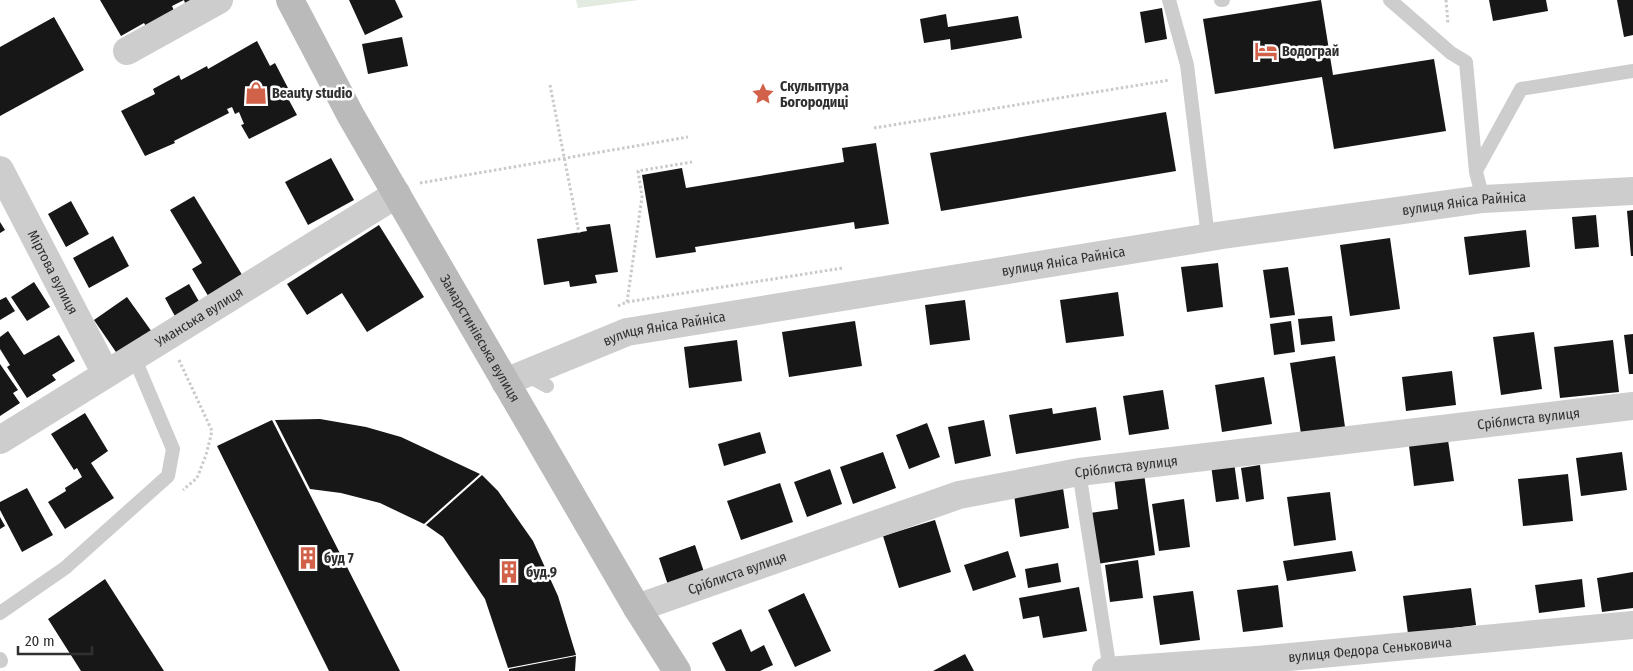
<svg xmlns="http://www.w3.org/2000/svg" width="1633" height="671" viewBox="0 0 1633 671" font-family="'Fira Sans Condensed',sans-serif">
  <rect width="100%" height="100%" fill="#fff"/>
  <path fill="#e3ebe0" d="M576,0H639L578,8Z"/>
  <path fill="#171717" d="M100,0H191L185,3L184,0L172,6L175,13L147,28L144,23L121,36Z
    M349,0H395L403,17L365,35Z
    M1321,0L1333,75L1434,59L1446,131L1334,149L1322,77L1215,94L1203,19Z
    M1489,0H1546L1548,11L1493,21Z
    M1617,0H1633V35L1624,37Z
    M1162,8L1167,39L1145,43L1140,12Z
    M946,14L948,27L1018,16L1022,38L951,50L950,39L924,43L920,19Z
    M54,17L84,70L0,116V47Z
    M402,37L408,66L368,74L362,44Z
    M257,41L270,66L275,63L288,88L284,91L297,115L249,139L241,125L244,124L239,112L235,114L232,107L227,109L229,113L174,141L175,143L145,156L121,111L155,94L153,89L179,75L181,80L207,66L208,69Z
    M1166,112L1176,171L941,211L930,153Z
    M876,143L889,224L855,229L854,222L695,247L696,252L656,258L642,175L682,168L686,188L844,162L842,148Z
    M331,158L354,200L308,225L285,182Z
    M194,196L244,278L210,299L192,269L202,263L170,210Z
    M71,201L89,234L66,247L48,214Z
    M1633,210V256H1631L1627,211Z
    M1596,215L1599,247L1575,249L1572,217Z
    M0,222L5,230L0,233Z
    M610,224L618,272L595,275L597,283L570,287L569,281L544,285L537,239L587,231L586,227Z
    M379,225L424,297L367,332L342,293L307,315L287,284Z
    M1526,230L1530,267L1469,275L1464,237Z
    M113,236L129,266L89,288L73,258Z
    M1390,238L1400,309L1350,316L1340,245Z
    M1218,263L1223,307L1187,312L1181,267Z
    M1288,267L1295,315L1270,318L1263,270Z
    M34,282L50,307L27,321L11,297Z
    M189,284L201,305L176,318L165,298Z
    M1118,292L1124,336L1066,343L1060,300Z
    M6,297L15,311L0,320V300Z
    M127,297L152,332L118,355L94,320Z
    M965,300L970,340L930,345L925,305Z
    M1332,316L1335,341L1301,345L1298,319Z
    M855,321L862,366L789,377L782,332Z
    M1291,321L1295,352L1274,355L1270,324Z
    M8,331L24,355L59,335L75,361L52,375L56,380L27,398L7,367L10,365L0,349V337Z
    M1534,332L1542,389L1501,395L1493,337Z
    M1633,334V374H1629L1624,335Z
    M737,340L742,381L689,388L684,347Z
    M1613,340L1619,392L1560,398L1554,347Z
    M1335,356L1345,427L1301,434L1290,363Z
    M0,364L18,390L13,393L20,403L0,416Z
    M1452,371L1456,405L1406,411L1402,377Z
    M1264,377L1272,424L1222,432L1215,385Z
    M1163,390L1169,429L1129,435L1123,396Z
    M1096,407L1101,440L1016,454L1009,415L1052,408L1053,414Z
    M85,413L108,451L91,463L114,498L65,529L48,502L66,491L65,488L82,477L77,468L74,470L51,434Z
    M320,419L366,427L401,437L480,474L424,524L380,503L341,493L310,489L275,420Z
    M272,420L400,671H329L217,446Z
    M984,420L991,456L955,464L948,427Z
    M927,423L940,457L909,469L896,435Z
    M760,432L766,453L724,466L718,444Z
    M1448,440L1454,481L1414,486L1409,446Z
    M883,452L896,488L853,504L840,467Z
    M1622,452L1627,490L1581,496L1576,458Z
    M1234,462L1239,499L1216,502L1211,465Z
    M1260,465L1264,499L1246,502L1241,468Z
    M830,469L842,504L807,517L794,482Z
    M1144,473L1155,555L1097,564L1090,513L1118,509L1114,477Z
    M1568,474L1573,521L1523,526L1518,479Z
    M482,475L498,491L533,541L558,596L576,655L508,668L485,599L443,537L426,525Z
    M780,483L793,522L741,540L727,501Z
    M27,488L53,535L22,552L0,510V502Z
    M1063,488L1069,528L1020,537L1014,495Z
    M1330,492L1336,540L1294,546L1287,497Z
    M1184,499L1190,547L1159,551L1152,504Z
    M0,517L5,526L0,529Z
    M935,520L951,572L899,588L883,536Z
    M695,545L704,572L668,585L659,558Z
    M1008,551L1016,577L973,591L964,565Z
    M1352,551L1356,571L1287,581L1283,561Z
    M1138,560L1143,598L1110,602L1105,565Z
    M1058,563L1061,582L1028,588L1025,569Z
    M1633,572V608L1602,612L1597,578Z
    M105,579L164,671H81L48,619Z
    M1582,579L1585,607L1539,613L1535,585Z
    M1278,585L1283,627L1243,632L1237,590Z
    M1079,587L1087,631L1043,638L1039,616L1023,619L1019,598Z
    M1471,588L1476,625L1408,634L1403,596Z
    M1193,591L1200,640L1160,645L1153,596Z
    M804,593L831,651L795,667L768,610Z
    M741,629L751,652L764,645L773,665L760,671H726L712,643Z
    M965,654L974,671H933Z
    M576,656L575,671H509V669Z"/>
  <g fill="none" stroke-linecap="round" stroke-linejoin="round">
    <path stroke="#cacaca" stroke-width="3" stroke-dasharray="2.5 2.5" stroke-linecap="butt" d="M1446,0L1448,24
      M550,85L579,233
      M874,128L1170,80
      M420,183L688,137
      M627,302L642,197L638,171L692,162
      M618,306L627,302L843,268
      M179,360L212,431L206,455L197,478L183,490"/>
    <path stroke="#cdcdcd" stroke-width="14" d="M1169,0L1187,65L1208,237
      M1221,0H1223
      M1390,0L1451,53L1466,62L1476,172L1483,199
      M1476,171L1521,89L1633,71
      M525,374L547,386
      M1079,472L1110,670
      M0,613L65,568L168,476L173,449L134,357
      M0,659L1,661"/>
    <g stroke="#cdcdcd" stroke-width="28">
      <path d="M127,51L219,0"/>
      <path id="s1" d="M0,170L106,374"/>
      <path id="s2" d="M505,382L627,332L1223,235L1483,199L1633,191"/>
      <path id="s3" d="M0,440L397,194"/>
      <path id="s4" d="M637,608L959,495L1079,472L1633,406"/>
      <path id="s5" d="M1106,671L1257,660L1633,625"/>
    </g>
    <path stroke="#bababa" stroke-width="28" id="s6" d="M290,0L351,116L637,608L677,671"/>
  </g>
  <defs>
    <symbol id="hotel-bare" viewBox="-9 -9 18 18"><path d="M-6-4.5h1.5V1H6V5H4.5V3h-9V5H-6ZM-4 0a1.8 1.8 0 1 1 3.6 0ZM.5 0V-2.5h3Q6-2.5 6 0Z" fill="#d16148" stroke="#fff" stroke-width="2.5" paint-order="stroke"/></symbol>
    <symbol id="shop-bare" viewBox="-9 -9 18 18"><path d="M-5-2.5h2.3a2.7 3.5 0 0 1 5.4 0H5L5.5 6h-11ZM-1.5-2.5h3a1.5 2.3 0 0 0-3 0Z" fill="#d16148" stroke="#fff" stroke-width="2.5" paint-order="stroke"/></symbol>
    <symbol id="sight-bare" viewBox="-9 -9 18 18"><path d="M0-6L1.8-2.2L6-1.7L2.9 1.2L3.7 5.4L0 3.3L-3.7 5.4L-2.9 1.2L-6-1.7L-1.8-2.2Z" fill="#d16148" stroke="#fff" stroke-width="2.5" paint-order="stroke"/></symbol>
    <symbol id="building-bare" viewBox="-9 -9 18 18"><path d="M-4-6H4V6H1V3H-1V6H-4ZM-2.5-4.3h1.7v1.8h-1.7ZM.8-4.3h1.7v1.8H.8ZM-2.5-1h1.7V.8h-1.7ZM.8-1h1.7V.8H.8Z" fill="#d16148" stroke="#fff" stroke-width="2.5" paint-order="stroke"/></symbol>
  </defs>
  <g fill-rule="evenodd">
    <use href="#hotel-bare" x="1250" y="35" width="32" height="32"/>
    <use href="#shop-bare" x="240" y="77" width="32" height="32"/>
    <use href="#sight-bare" x="747" y="78" width="32" height="32"/>
    <use href="#building-bare" x="292" y="542" width="32" height="32"/>
    <use href="#building-bare" x="493" y="556" width="32" height="32"/>
  </g>
  <g text-anchor="middle" stroke-width="5" stroke-linejoin="round" paint-order="stroke">
    <g font-size="14" font-weight="bold" fill="#303030" stroke="#fff" text-anchor="start">
      <text x="1282" y="56">Водограй</text>
      <text x="780" y="91">Скульптура<tspan x="780" dy="16">Богородиці</tspan></text>
      <text x="272" y="98">Beauty studio</text>
      <text x="324" y="563">буд 7</text>
      <text x="526" y="577">буд.9</text>
    </g>
    <g font-size="14" fill="#303030" stroke="#fff">
      <text dy="5" stroke="none"><textPath href="#s2" startOffset="979">вулиця Яніса Райніса</textPath></text>
      <text dy="5" stroke="none"><textPath href="#s2" startOffset="574">вулиця Яніса Райніса</textPath></text>
      <text dy="5" stroke="none"><textPath href="#s1" startOffset="115">Міртова вулиця</textPath></text>
      <text dy="5" stroke="none"><textPath href="#s3" startOffset="234">Уманська вулиця</textPath></text>
      <text dy="5" stroke="none"><textPath href="#s2" startOffset="169">вулиця Яніса Райніса</textPath></text>
      <text dy="5" stroke="none"><textPath href="#s6" startOffset="388">Замарстинівська вулиця</textPath></text>
      <text dy="5" stroke="none"><textPath href="#s4" startOffset="916">Сріблиста вулиця</textPath></text>
      <text dy="5" stroke="none"><textPath href="#s4" startOffset="511">Сріблиста вулиця</textPath></text>
      <text dy="5" stroke="none"><textPath href="#s4" startOffset="106">Сріблиста вулиця</textPath></text>
      <text dy="5" stroke="none"><textPath href="#s5" startOffset="265">вулиця Федора Сеньковича</textPath></text>
    </g>
  </g>
  <path d="M18 646v8h74v-8" fill="none" stroke="#303030" stroke-width="2.5"/>
  <text x="25" y="646" font-size="15" fill="#303030" stroke="#ffffff" stroke-width="4" paint-order="stroke">20 m</text>
</svg>
